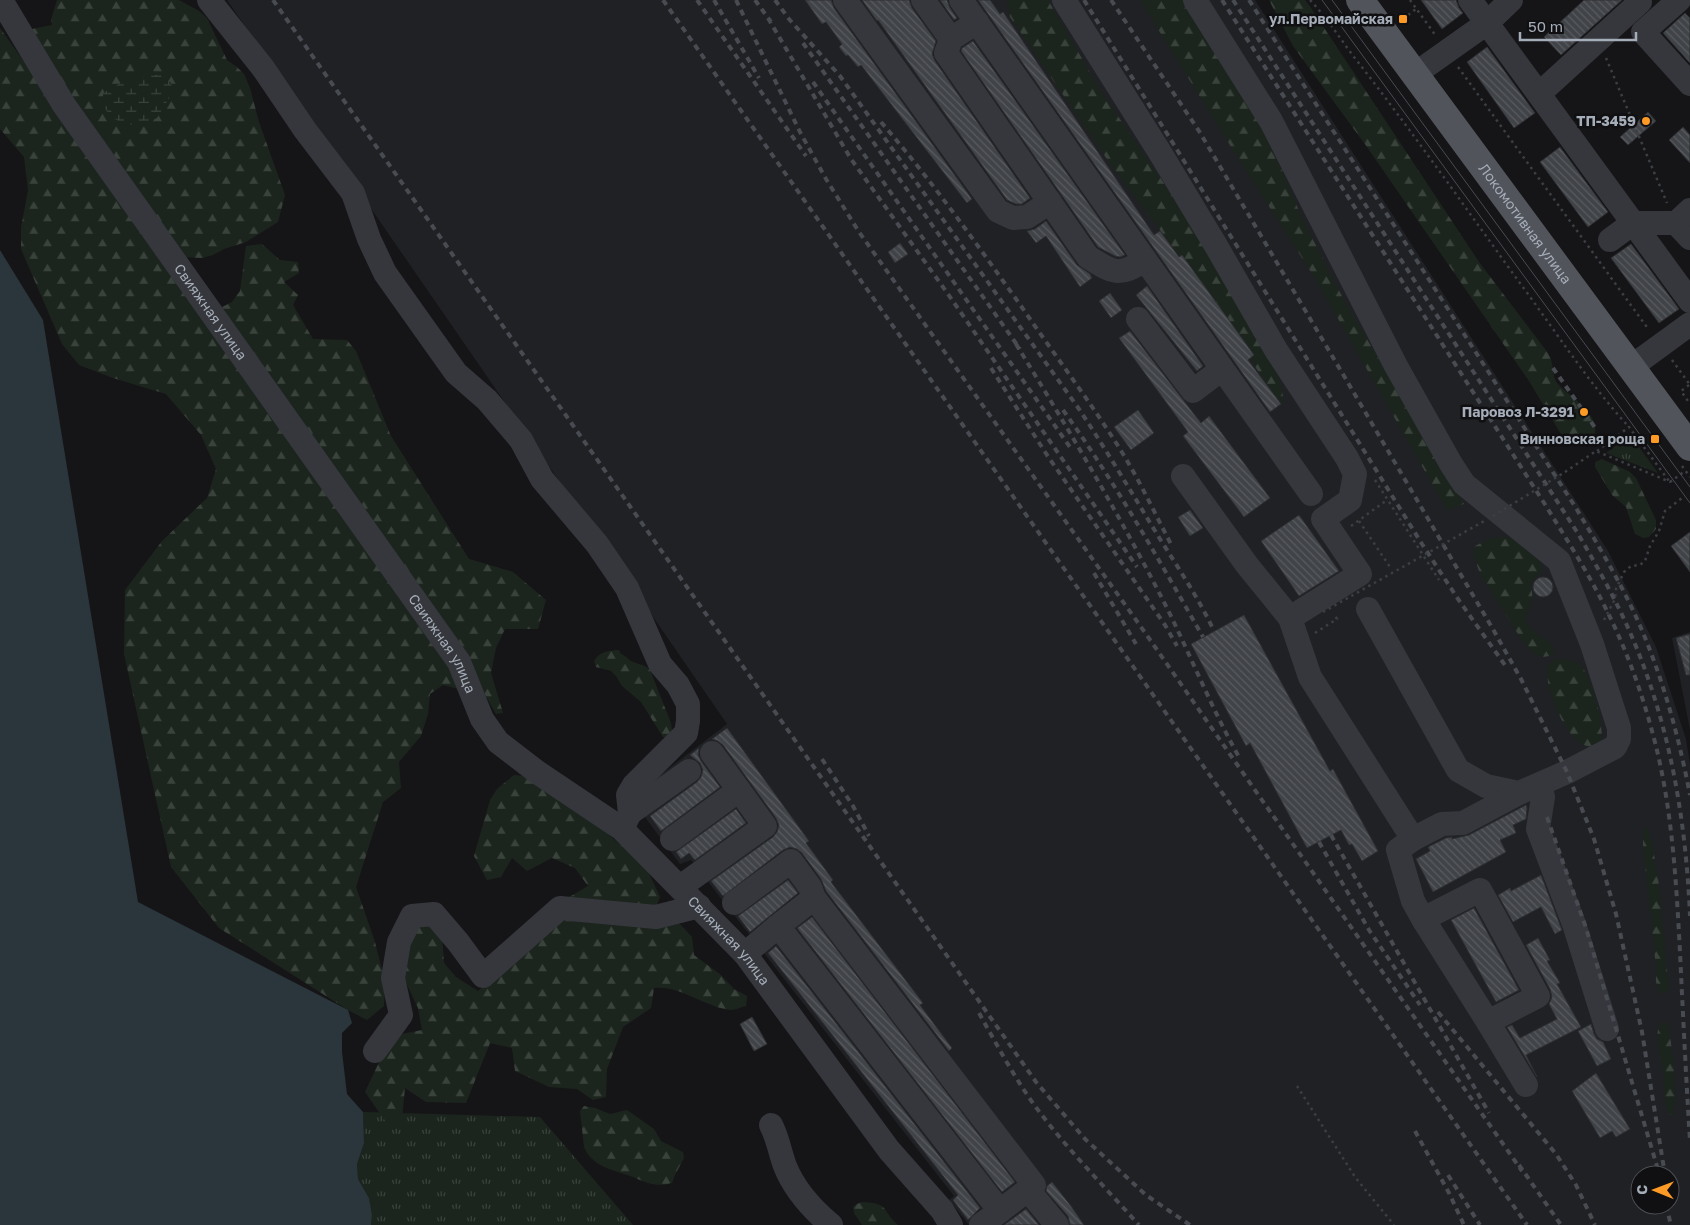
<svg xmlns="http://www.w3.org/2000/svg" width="1690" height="1225" viewBox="0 0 1690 1225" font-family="'Golos Text',sans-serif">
  <defs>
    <pattern id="grass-tufts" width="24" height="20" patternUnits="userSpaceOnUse" patternTransform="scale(1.25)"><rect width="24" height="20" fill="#1c251d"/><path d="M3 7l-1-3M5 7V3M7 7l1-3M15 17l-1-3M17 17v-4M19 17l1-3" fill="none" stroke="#3a423c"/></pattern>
    <pattern id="forest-firs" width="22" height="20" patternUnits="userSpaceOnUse" patternTransform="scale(1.25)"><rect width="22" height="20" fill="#1c251d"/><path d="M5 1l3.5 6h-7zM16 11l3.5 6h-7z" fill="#3a423c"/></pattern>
    <pattern id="wetland-marsh" width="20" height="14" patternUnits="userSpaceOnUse" patternTransform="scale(1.25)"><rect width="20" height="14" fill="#1c251d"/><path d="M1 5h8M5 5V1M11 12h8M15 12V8" fill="none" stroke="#3a423c"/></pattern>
    <pattern id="building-back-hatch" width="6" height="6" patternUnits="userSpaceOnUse" patternTransform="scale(1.25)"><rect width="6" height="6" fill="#404347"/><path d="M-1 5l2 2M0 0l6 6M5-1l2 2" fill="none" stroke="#595b5f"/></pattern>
  </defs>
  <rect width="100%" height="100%" fill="#151517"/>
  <path fill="#202124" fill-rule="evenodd" d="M227,0H1255L1608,551L1656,647L1686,739L1690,764V1225H969L949,1200L954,1196L691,860L680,864L644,816L634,795L727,724ZM1640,1175H1670V1205H1640Z
    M1690,632V730L1672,638Z"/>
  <path fill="url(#grass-tufts)" d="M1630,435L1658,473L1606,453Z
    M363,1112L540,1117L633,1225H371L372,1215L369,1198L358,1179L357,1164L364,1143Z"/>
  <path fill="url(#forest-firs)" d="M57,0H179L199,11L207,18L227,60L237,67L244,74L250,88L259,122L285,195L278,222L246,242L224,249L213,255L202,258L180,257L29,35L32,29L52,25L51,20Z
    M1007,0H1048L1102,93L1181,208L1275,368C1278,378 1286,395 1282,405L1279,404L1251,360L1175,250L1113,168L1010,17Z
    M1140,0H1185L1261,119L1301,216L1345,302L1464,504L1447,510L1316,280L1226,139Z
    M1269,0H1305L1309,5L1479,262L1548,353C1555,364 1551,375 1557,383C1567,395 1607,418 1592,438L1586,437L1578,434L1571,439H1564L1529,381L1367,147L1293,46Z
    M0,28L466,682L459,689L443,685L430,694L428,714L421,736L399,762L401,788L383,802L356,887L375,942L385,982L384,1006L367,1020L348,1010L219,928L171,867L124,654L125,590L162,541L207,498L216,469L201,435L166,394L113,378L79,365L62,344L21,249V228L28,190L24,157L0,129Z
    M262,244L280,260L298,262L299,273L284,282L298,295L293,305L313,339L347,340L356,351L391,436L469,559L513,572L546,600L538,629H505L496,648L491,673L503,713L496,714L468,665L220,308L232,302L240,291L246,246Z
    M1602,459L1630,472L1636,478L1656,520V529L1649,537L1643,538L1635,534L1626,507L1612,495L1595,467V462Z
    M1504,537L1519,539L1536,552L1542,568L1540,573L1531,583C1531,588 1533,594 1532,599C1531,607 1524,613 1527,622C1533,638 1552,637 1555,652C1544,662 1534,655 1525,645L1481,576L1473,555L1475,546L1491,538Z
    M619,650L621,654C626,656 627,658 631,661C638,665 645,664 650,670L671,723L672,730L667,738L663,737L641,702L622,686L616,676L611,671L596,667L594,661C600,651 608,651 619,650Z
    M1557,659C1565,659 1576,661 1582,667C1591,676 1607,732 1600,742C1599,744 1596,745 1594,747C1570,748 1554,706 1549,687C1547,680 1548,673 1547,667L1552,661Z
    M514,775L536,777L567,800L645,865L660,897L656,907L678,922L692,937L694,955L721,975L734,989L747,996L746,1006C741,1007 735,1010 731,1010C704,1007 680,985 654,988L651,1008L623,1027L607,1069L606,1097L593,1100L577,1089L549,1087L515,1071L512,1048L490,1043L466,1103L426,1102L405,1088L402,1119L386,1122L365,1092L382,1056L402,1034L422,1030L418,1008L402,974L403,955L417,927L430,921L442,936L444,963L456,977L478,991L506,968L542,913L588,886L575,868L552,858L527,871L512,858L501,877L487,880L474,856L490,800L497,789Z
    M1646,827C1653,836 1653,850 1655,860C1663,903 1664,945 1669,988L1665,994L1659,992L1656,982L1655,958L1643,846V831Z
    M1665,1021L1669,1026C1671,1044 1679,1098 1673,1114L1671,1115L1668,1113C1663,1102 1666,1090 1664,1078C1663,1062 1655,1045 1658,1030C1659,1025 1661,1023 1665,1021Z
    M584,1106L595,1108L610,1114L627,1110L654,1129L661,1141L683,1152L684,1158L675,1175L672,1183C653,1189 641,1179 624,1174C608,1169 591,1164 584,1147L580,1111Z
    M862,1202C890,1203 881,1210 898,1225H862L854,1213L853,1207L857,1204Z"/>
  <path fill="url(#wetland-marsh)" d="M162,74L171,83L173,91L157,118L142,124L128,125L112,118L103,106V93L128,79Z"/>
  <path fill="#2a363b" d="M0,250L43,320L138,902L348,1010L352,1023L342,1033V1052L347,1094L363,1112L364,1143L357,1164L358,1179L369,1198L372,1215L371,1225H0Z"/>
  <path fill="url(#building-back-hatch)" stroke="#2e2f33" d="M805,0H831L834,8L972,199L967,203L861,65L858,67L848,55L846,56L839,47L842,44L826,22L822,24Z
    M862,0H909L912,8L936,41L932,54L935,61L1030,198L1022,204H1016L1007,200L878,20L877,21Z
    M940,0H947L950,8L957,18L954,20Z
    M978,0H990L1000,14L1003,12L1154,235L1160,231L1179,257L1182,255L1254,355L1248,360L1281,404L1270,412Z
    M1421,0H1456L1459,8L1463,13L1442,29Z
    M1584,0H1622L1561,55L1544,37Z
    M1685,13L1690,18V63L1663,33Z
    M973,41L1125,255L1120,257L1115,256L1098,247L961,51L962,48Z
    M1487,47L1535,113L1514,128L1467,62Z
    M1648,112L1656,121L1628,145L1620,137Z
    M1683,127L1690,135V163L1669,140Z
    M1560,147L1608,212L1588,227L1540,162Z
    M1046,221L1077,265L1090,274L1092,278L1080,287L1046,236L1036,243L1027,231L1035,229Z
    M900,243L908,254L895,263L888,252Z
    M1631,244L1679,309L1659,323L1611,258Z
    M1147,286L1203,366L1197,371L1136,295Z
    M1110,293L1122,310L1111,318L1099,301Z
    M1130,331L1201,423L1209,416L1270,498L1244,517L1183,436L1188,432L1119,338Z
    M1138,410L1154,433L1131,450L1114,427Z
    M1190,510L1203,528L1190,536L1178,517Z
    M1299,515L1339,571L1299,596L1261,541Z
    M1690,532V572L1671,546Z
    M1533 587a10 10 0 1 1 20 0a10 10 0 1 1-20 0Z
    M1244,615L1330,771L1333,769L1378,851L1362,861L1352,844L1349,845L1341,830L1307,848L1250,743L1246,746L1191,644Z
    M1690,634V675H1686L1676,638Z
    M727,728L809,841L806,843L833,880L831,882L923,1003L920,1005L952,1048L949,1051L826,891L821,879L802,853L797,849L790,847L783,850L723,896L711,881L773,837L777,832L779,825L776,818L723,745L718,741L712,739Z
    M699,748L698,755L701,761L720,787L661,831L650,816L697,782L701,777L703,770L700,763L690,755Z
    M1526,805L1527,808L1526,819L1513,825L1516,833L1500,840L1506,852L1433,892L1416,859L1430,851L1428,847L1446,838L1452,837V839L1469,835Z
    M736,809L746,823L695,860L689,853L681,859L676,852Z
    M1541,875L1562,930L1555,934L1541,907L1513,922L1498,895L1510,888L1511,891Z
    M788,880L798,893L750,932L738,916Z
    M1474,908L1519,990L1496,1002L1451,920Z
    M812,917L1015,1182L1002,1192L797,928Z
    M1538,938L1550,960L1547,961L1560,983L1557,984L1581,1027L1526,1055L1537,1077L1507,1027L1512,1025L1520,1038L1557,1019L1549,1004L1552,997L1550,989L1526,945Z
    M776,946L980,1208L968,1220L953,1200L958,1195L768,953Z
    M752,1017L767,1044L754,1051L740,1024Z
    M1591,1024L1594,1034L1597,1039L1603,1042L1611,1059L1597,1066L1578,1031Z
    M1596,1073L1630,1129L1616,1137L1612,1131L1600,1138L1572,1091Z
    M1052,1182L1071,1206L1084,1225H1070L1068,1216L1046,1191L1047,1186Z
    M1026,1209L1039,1225H1004L1008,1222Z"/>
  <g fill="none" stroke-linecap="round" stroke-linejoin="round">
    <path stroke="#3b3e43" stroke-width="2.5" stroke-dasharray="2.5 4" stroke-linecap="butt" d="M1310,0C1327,18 1339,37 1354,57C1416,136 1473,219 1533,301C1564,344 1594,389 1629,427
      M1410,0L1436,36
      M1403,19L1416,9
      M1606,58L1667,203
      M1458,67L1649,330
      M1672,360L1690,385
      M1689,385L1681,391L1690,404
      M1597,451L1629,427L1669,481
      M1682,466L1690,477
      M1565,472L1596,451L1670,482
      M1375,480L1439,580
      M1670,482L1685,471
      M1359,521L1390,567
      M1351,526L1387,500
      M1604,620L1615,599L1616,589L1624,572L1631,566L1640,565L1645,561L1650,546L1659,531L1665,511L1682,498
      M1315,633L1337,619L1334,614
      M1297,1086L1355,1177L1394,1225"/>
    <g stroke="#35373c" stroke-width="24">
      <path id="s1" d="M1,0L64,105L459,662L482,719L498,742L537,772L622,829L745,954L889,1150L942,1210L951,1225"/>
      <path d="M209,0L263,68L305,130L353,193L369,239L385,273L456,373L487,400L521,440L542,479L597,544L627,588L660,664L678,685L688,704V721L686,733L634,785L628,795L630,813"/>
      <path d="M845,0L998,211L1013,218L1027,217L1050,202"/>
      <path d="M923,0L951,39"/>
      <path d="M961,0L1311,494"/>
      <path d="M1064,0L1159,151L1215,244L1276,350L1347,458L1355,474L1350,500L1323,519L1360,574L1290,618"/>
      <path d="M1195,0L1271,121L1396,366L1451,464L1464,484L1559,561L1592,644L1619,728V739L1615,747L1567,772L1519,793L1486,786L1458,770L1368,609"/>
      <path d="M1470,0L1690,301"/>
      <path d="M1679,0L1643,32L1690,84"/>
      <path d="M977,22L951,39L946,53L1088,257C1113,273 1119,277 1145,260"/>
      <path d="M1415,74L1487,23L1511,0"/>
      <path d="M1539,94L1640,2L1638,0"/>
      <path d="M1690,210L1676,223L1690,238"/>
      <path d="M1610,240L1633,223H1676"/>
      <path d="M1138,319L1193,391L1222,369"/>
      <path d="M1631,367L1690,324"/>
      <path d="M1183,476L1247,565L1290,618L1310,677L1413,839"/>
      <path d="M1540,784L1543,797L1538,829L1574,924L1607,1029"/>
      <path d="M624,825L630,813L689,771"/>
      <path d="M672,839L739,790"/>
      <path d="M680,887L765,826L712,753"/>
      <path d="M734,903L791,861L810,887L814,898"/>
      <path d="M1423,919L1480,890L1538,996L1488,1022L1423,919L1413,901L1398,850L1413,839L1442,824L1463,823L1519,793"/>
      <path d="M778,926L814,898L1034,1185L1000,1211"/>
      <path d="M745,954L778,926L1000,1211L981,1225"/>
      <path d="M1488,1022L1526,1085"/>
      <path d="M375,1051L401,1015L393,978L399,942L412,916L434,914L458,942L483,976L560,908L656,917L699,906"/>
      <path d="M771,1125C778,1138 780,1153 785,1166C794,1189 812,1209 831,1225"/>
      <path d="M1028,1190L1057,1225"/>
    </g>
    <path stroke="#51545b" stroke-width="28" id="s2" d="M1360,0L1690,447"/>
    <path stroke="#484b51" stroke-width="1" d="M1322,0L1690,503
      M1332,0L1690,487"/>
    <path stroke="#484b51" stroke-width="4" stroke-dasharray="6 5" stroke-linecap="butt" d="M273,0L1036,1082L1085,1139L1146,1195L1190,1225
      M663,0L1527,1225
      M697,0L806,156
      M714,0L759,78
      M736,0L800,132L826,179L859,232L1146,634L1271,813
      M755,0L771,22
      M775,0L789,19L840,76L1079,409C1107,451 1133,495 1160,539C1179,569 1199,599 1214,631
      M1084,0L1422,544L1458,599L1507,668
      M1111,0L1199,131L1344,376L1494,631L1521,679L1567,772L1594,839L1616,914L1642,1032L1665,1175
      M1222,0L1546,506C1567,540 1589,574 1607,611C1626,649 1641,690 1652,731C1672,803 1676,878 1680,952C1683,1015 1686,1078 1690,1141
      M1233,0L1577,532C1598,568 1619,605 1635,644C1671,731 1686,823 1690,916
      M1249,0L1576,508C1599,547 1623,586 1641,628C1664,682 1679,738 1690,795
      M768,18L851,159L948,294L1137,567
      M803,43L1020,349
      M813,82L1072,450
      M881,122C932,181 976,243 1021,306C1054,354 1089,400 1120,449C1140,481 1155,514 1172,546
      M1016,344C1069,430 1122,519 1168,610C1192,659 1212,709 1239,757
      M991,368L1047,455L1165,625L1177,646
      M1553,368L1596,429
      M1063,410C1115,482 1159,560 1203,637
      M1094,573L1136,644
      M822,759L853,806L869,836
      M1267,807L1522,1171
      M1547,817L1586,928L1659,1173
      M1331,835L1489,1113
      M1319,842L1369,930L1420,1005
      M1438,1012L1556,1154L1576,1185L1595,1225
      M979,1013C997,1045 1014,1077 1035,1106C1066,1148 1104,1186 1139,1225
      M1415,1131L1449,1193L1464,1225
      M1519,1165L1561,1225
      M1448,1175L1480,1225
      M1666,1205L1671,1225"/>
    <path stroke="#3b3e43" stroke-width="2.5" stroke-dasharray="2.5 4" stroke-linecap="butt" d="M1493,516L1565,472
      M1323,612L1486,520"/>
  </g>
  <g fill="#fd9b26" stroke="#101012" stroke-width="2">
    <rect x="1398" y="14" width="10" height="10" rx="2.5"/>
    <circle cx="1646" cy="121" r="5"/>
    <circle cx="1584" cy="412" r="5"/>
    <rect x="1650" y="434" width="10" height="10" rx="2.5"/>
  </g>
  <g text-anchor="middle" stroke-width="5" stroke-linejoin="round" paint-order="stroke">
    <g font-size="14" font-weight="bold" fill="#a5adb8" stroke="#101012" text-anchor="end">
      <text x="1393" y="24">ул.Первомайская</text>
      <text x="1636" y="126">ТП-3459</text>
      <text x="1574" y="417">Паровоз Л-3291</text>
      <text x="1645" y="444">Винновская роща</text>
    </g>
    <g font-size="14" fill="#a5adb8" stroke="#101012">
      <text dy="5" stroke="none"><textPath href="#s2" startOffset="278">Локомотивная улица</textPath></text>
      <text dy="5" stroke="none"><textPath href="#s1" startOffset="376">Свияжная улица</textPath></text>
      <text dy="5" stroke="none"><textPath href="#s1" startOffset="781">Свияжная улица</textPath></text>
      <text dy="5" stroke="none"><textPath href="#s1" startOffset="1201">Свияжная улица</textPath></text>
    </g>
  </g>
  <g transform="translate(1655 1190) rotate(271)"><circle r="24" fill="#101012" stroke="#4c4f54"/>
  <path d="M0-4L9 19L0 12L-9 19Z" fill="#fd9b26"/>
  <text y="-8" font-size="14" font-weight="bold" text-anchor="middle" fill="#a5adb8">С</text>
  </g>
  <path d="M1520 32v8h116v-8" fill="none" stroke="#a5adb8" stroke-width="2.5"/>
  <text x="1528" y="32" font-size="15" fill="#a5adb8" stroke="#101012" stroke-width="4" paint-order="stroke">50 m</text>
</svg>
